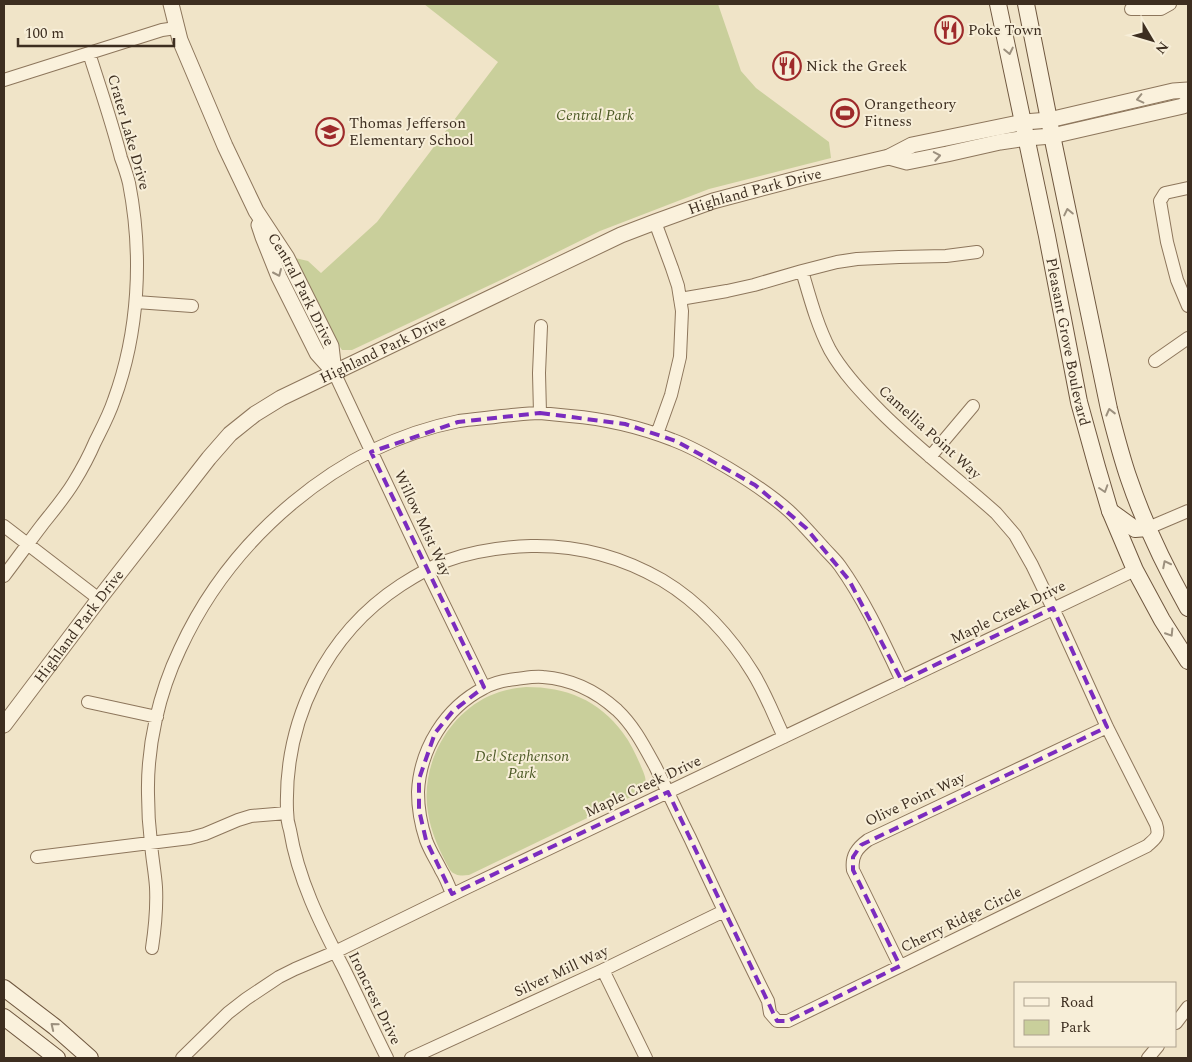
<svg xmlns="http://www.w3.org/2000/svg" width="1192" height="1062" viewBox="0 0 1192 1062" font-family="Spectral,serif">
  <rect width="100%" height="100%" fill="#f0e4c8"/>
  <path fill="#c9cf9b" d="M424,4H718L741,71L756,88L829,142L831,158L709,189L600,231L505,278L352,350H342L336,341L295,258L308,261L321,273L377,222L498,62Z
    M526,687C566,687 599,700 623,733C630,742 635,753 640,764C644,774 650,783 641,792L469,875C461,876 455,876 450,870C440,852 431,833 428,813C420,767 446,716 489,696C501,691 513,688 526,687Z"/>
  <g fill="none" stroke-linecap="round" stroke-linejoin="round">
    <defs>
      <path id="minor" d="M1131,9H1161L1170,4
        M4,80L162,30L176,28
        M1188,188L1165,193L1160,201L1167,242L1177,280L1188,306
        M655,222L672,268L678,286L682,311L680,357L671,395L657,434
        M680,299L727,291L754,285L802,271L837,262L857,259L899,257L946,256L977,252
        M136,302L192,306
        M1155,361L1188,338
        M334,372L427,570L484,687
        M540,413L539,373L541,326
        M930,457L973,406
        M4,526L99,599
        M1148,528L1188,511
        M4,576C17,559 29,542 42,525C53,511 65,497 74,482C82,469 89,456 95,442C102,428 109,415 114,400C139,332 143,255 129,183C127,175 124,166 121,158C112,122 100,88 89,53
        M88,702L157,717
        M37,857L190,838L205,834L238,820L251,816L287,813
        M452,894C449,886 446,878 441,870C436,860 430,851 426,840C421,825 418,808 418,792C420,749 445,708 484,688C493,683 506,680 516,679C525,678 534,676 543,677C571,679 597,692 617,710C634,726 644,746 655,766C667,790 678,814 690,838C715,892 741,947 768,1001L770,1013L777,1021H788L1147,846C1156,838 1160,836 1156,824L1107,727L1058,619L1032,565L1015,535L996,513C958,479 917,448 881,412C862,393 843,373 830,350C817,325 810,298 802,271
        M152,948C155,928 157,907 156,887C155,872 152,858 151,843C149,827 148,810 148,794C147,745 159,693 180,649C231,538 338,445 459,421C473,419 488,418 502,416C515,415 527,413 540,413C550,414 560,415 570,416C606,419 640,427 673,440C692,447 711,458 728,468C750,481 771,495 789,511C801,522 812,535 823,547C829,554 835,559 840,566C865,601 883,641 902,681
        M900,966L853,870C851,856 857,848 868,840L1107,727
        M603,970L646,1058
        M1176,1023L1188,1007
        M182,1058L228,1013L246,999L279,977L295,969L335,952L466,888L1135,570
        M387,1058C372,1028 358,997 343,967C320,923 298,879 290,830C288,824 287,817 287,810C284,720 326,634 401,585C415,576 430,567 446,561C473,551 502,547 531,546C577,545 622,557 662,580C699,602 731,637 753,673C766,694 774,716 784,737
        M411,1058L603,970L724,911
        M1148,1058L1158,1046"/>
      <g id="tertiary">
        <path id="s1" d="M171,4L180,40L225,146L256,211L287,258L331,346L334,372"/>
        <path d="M889,157L907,162L947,154L1000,142L1027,138L1052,136L1183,106L1188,101"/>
        <path d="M259,225L263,237L279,277L317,353L334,372"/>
        <path id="s2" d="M4,725L99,599L209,458L230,434L255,414L281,398L621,235L655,222L713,201L804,177L889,157L912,145L1024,122L1049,120L1173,91L1188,90"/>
      </g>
      <g id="secondary">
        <path id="s3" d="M998,4L1047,236L1079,402L1097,467L1110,511L1135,570L1162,620L1188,661"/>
        <path d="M1026,4L1054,145L1109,409C1115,432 1121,456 1129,479C1144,523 1165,567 1188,608"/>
        <path d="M1110,511L1135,529L1148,528"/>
        <path d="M4,988L55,1027L90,1058"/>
        <path d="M4,1017L57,1058"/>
      </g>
    </defs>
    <use href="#minor" stroke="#8d765c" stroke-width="14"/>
    <use href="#tertiary" stroke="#8d765c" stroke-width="17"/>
    <use href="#secondary" stroke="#6f573f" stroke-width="18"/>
    <use href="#minor" stroke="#faf1dc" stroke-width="12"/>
    <use href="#tertiary" stroke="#faf1dc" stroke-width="15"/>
    <use href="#secondary" stroke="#faf1dc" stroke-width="16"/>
  </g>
  <defs><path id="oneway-chevron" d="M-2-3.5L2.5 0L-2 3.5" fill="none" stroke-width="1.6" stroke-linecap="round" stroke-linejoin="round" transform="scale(1.25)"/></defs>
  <g stroke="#9c907e">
    <use href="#oneway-chevron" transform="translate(1009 51) rotate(78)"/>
    <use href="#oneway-chevron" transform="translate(1140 99) rotate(167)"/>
    <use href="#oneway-chevron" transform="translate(937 156) rotate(-10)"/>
    <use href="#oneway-chevron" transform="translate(1068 212) rotate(-102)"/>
    <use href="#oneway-chevron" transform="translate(278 273) rotate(66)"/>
    <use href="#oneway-chevron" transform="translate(1110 412) rotate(-104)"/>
    <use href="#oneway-chevron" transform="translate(1104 489) rotate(72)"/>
    <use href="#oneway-chevron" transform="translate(1166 564) rotate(-117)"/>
    <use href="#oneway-chevron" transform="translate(1170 633) rotate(58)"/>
    <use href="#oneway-chevron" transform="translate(54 1026) rotate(-141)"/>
  </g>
  <path fill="none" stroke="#7b2cbf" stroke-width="4" stroke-dasharray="10 6" stroke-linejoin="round" d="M540,413L625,424L676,441L755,485L806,528L849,580L902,681L1053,608L1107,727L861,845L853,857V870L900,966L788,1021H777L668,792L452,894L426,840L419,810V779L435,733L453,711L484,687L371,452L458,422Z"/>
  <defs>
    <symbol id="restaurant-ring" viewBox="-11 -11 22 22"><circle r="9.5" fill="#f7eed8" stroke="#9e2a2b" stroke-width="1.5"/><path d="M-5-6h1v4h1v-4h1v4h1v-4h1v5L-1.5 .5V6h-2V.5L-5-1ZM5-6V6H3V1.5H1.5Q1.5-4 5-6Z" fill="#9e2a2b"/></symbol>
    <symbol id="stadium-ring" viewBox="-11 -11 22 22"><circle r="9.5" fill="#f7eed8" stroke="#9e2a2b" stroke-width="1.5"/><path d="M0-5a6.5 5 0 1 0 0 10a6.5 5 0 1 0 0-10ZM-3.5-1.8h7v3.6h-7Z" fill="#9e2a2b"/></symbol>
    <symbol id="school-ring" viewBox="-11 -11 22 22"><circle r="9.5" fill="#f7eed8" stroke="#9e2a2b" stroke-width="1.5"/><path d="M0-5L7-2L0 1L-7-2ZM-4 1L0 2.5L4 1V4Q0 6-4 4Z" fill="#9e2a2b"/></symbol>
  </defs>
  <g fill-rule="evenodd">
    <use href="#restaurant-ring" x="933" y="14" width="32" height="32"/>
    <use href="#restaurant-ring" x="771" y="50" width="32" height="32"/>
    <use href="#stadium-ring" x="829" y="97" width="32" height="32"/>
    <use href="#school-ring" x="314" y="116" width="32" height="32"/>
  </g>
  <g text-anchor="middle" stroke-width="4" stroke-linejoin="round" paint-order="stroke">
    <g font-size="15" fill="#3d2e20" stroke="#f7eed8" text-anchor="start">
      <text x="968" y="35">Poke Town</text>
      <text x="806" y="71">Nick the Greek</text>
      <text x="864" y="109">Orangetheory<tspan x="864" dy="17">Fitness</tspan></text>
      <text x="349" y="128">Thomas Jefferson<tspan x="349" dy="17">Elementary School</tspan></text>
    </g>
    <g font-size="15" font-style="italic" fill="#4d5a26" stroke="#f7eed8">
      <text x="595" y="120">Central Park</text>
      <text x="522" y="761">Del Stephenson<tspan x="522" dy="17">Park</tspan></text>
    </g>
    <g font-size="15" fill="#3d2e20" stroke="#f7eed8">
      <text transform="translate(129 132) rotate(74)" y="5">Crater Lake Drive</text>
      <text dy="5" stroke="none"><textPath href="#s2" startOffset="949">Highland Park Drive</textPath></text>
      <text dy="5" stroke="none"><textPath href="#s1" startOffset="315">Central Park Drive</textPath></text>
      <text dy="5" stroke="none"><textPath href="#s3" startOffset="345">Pleasant Grove Boulevard</textPath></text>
      <text dy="5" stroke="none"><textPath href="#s2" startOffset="544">Highland Park Drive</textPath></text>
      <text transform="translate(930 432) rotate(42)" y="5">Camellia Point Way</text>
      <text transform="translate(423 523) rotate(65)" y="5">Willow Mist Way</text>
      <text transform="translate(1008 612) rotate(-26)" y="5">Maple Creek Drive</text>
      <text dy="5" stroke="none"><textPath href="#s2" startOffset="124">Highland Park Drive</textPath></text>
      <text transform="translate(643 786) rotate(-25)" y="5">Maple Creek Drive</text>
      <text transform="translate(915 799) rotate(-25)" y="5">Olive Point Way</text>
      <text transform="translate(961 919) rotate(-26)" y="5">Cherry Ridge Circle</text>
      <text transform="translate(561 971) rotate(-25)" y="5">Silver Mill Way</text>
      <text transform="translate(375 998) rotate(64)" y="5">Ironcrest Drive</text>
    </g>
  </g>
  <rect width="1192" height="1062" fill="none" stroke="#3d2e20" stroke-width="10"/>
  <rect x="1014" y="982" width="162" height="65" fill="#f7eed8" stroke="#ada18e"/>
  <rect x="1024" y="998" width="25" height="8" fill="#faf1dc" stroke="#ada18e"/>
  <text x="1060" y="1007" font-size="15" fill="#3d2e20">Road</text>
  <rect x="1024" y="1020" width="25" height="15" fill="#c9cf9b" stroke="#ada18e"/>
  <text x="1060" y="1032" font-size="15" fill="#3d2e20">Park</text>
  <g transform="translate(1152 40) rotate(128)" stroke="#f7eed8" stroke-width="4" paint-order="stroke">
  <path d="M0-4L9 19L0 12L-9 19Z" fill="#3d2e20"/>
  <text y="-8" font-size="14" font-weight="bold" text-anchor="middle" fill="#3d2e20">N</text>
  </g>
  <path d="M18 38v8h156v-8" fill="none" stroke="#3d2e20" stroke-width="2.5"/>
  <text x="25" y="38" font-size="15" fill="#3d2e20" stroke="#f7eed8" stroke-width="4" paint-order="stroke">100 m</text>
</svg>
